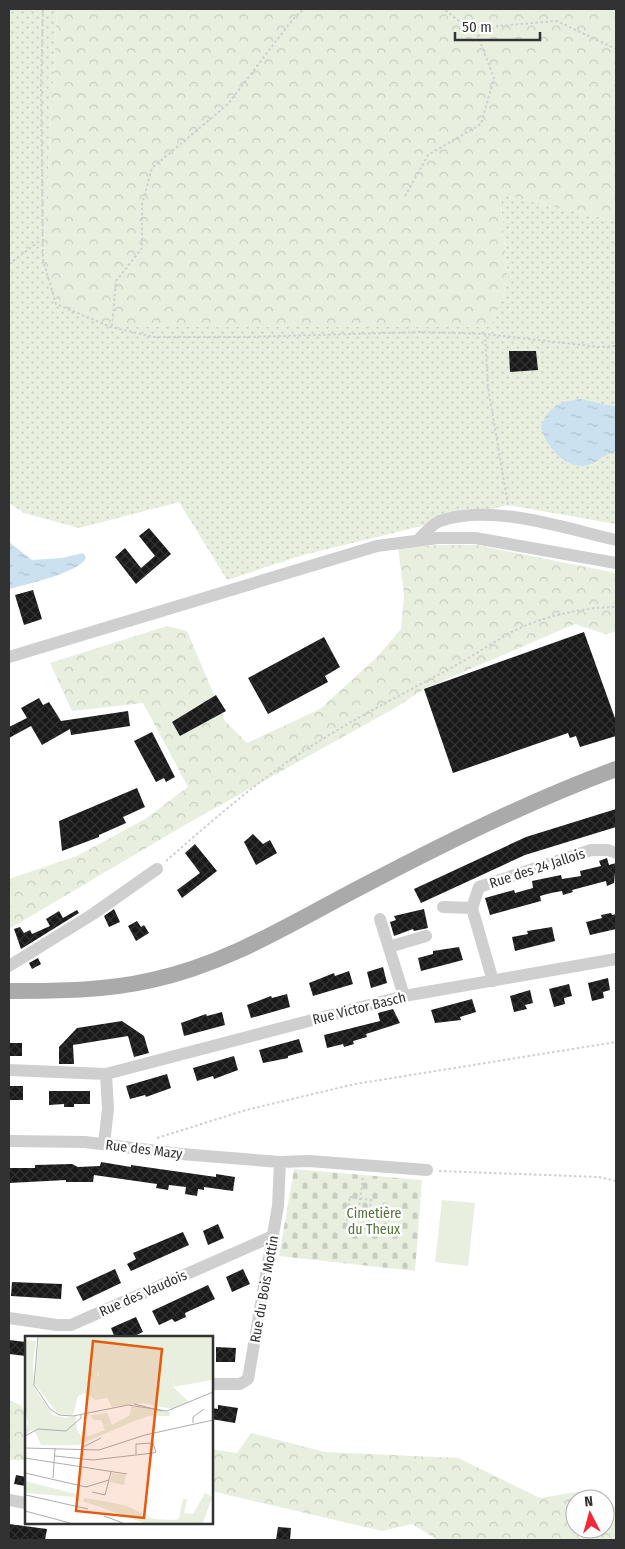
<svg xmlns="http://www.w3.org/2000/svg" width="625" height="1549" viewBox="0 0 625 1549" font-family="'Fira Sans Condensed',sans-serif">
  <defs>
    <pattern id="green-dots" width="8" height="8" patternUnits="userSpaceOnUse" patternTransform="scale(1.25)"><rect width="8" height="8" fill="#e8efdf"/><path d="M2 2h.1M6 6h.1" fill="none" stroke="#c7cdc0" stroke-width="1.8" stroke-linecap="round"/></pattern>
    <pattern id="forest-crowns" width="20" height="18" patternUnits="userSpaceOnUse" patternTransform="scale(1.25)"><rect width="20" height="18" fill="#e8efdf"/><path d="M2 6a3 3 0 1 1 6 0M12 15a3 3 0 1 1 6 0" fill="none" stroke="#c7cdc0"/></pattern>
    <pattern id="cemetery-stones" width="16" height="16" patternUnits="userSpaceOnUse" patternTransform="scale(1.25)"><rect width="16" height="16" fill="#e8efdf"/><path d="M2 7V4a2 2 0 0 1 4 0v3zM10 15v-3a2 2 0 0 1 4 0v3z" fill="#c7cdc0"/></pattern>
    <pattern id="water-ripples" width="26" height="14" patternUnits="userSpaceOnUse" patternTransform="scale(1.25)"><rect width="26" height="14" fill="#cbe1f0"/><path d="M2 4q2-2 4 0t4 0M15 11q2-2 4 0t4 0" fill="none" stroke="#afc2ce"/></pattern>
    <pattern id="building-cross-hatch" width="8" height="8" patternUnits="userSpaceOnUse" patternTransform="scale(1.25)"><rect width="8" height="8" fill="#191919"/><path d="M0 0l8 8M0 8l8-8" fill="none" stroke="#323232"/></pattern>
  </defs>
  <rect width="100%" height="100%" fill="#fff"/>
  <path fill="url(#green-dots)" d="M9,9H57L43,260L111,327H491L508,281L500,194L616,221V524L508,505L303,555L227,580L179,502L79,528L24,513L9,503Z"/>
  <path fill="url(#forest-crowns)" d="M57,9H616V221L500,194L508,281L491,327H111L60,303L43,260Z
    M438,545H477L616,573V632L605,634L575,624L424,689L395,708L190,822L9,929V879L77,856L145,819L188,787L143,703L72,711L50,663L167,626L187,631L225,721L247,743L320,709L377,657L401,629L404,594L398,548Z
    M9,1400L21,1405L26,1416V1460H9Z
    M251,1433L325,1452L458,1458L540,1498L577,1492L595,1499H575V1529H605V1503L616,1507V1540H438L412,1524L382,1531L211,1491V1449L237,1453Z"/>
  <path fill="url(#cemetery-stones)" d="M294,1169L422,1180L415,1271L279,1256Z"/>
  <path fill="#e8efdf" d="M442,1200L475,1203L468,1266L435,1262Z"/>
  <path fill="url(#water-ripples)" d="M581,399L616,407V452C604,453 599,462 588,465C566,471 544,445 541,426C549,406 561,401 581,399Z
    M9,542L32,560L62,558L83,553L86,558C80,572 25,585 9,589Z"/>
  <path fill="url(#building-cross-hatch)" d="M509,351H536L538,370L510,372Z
    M149,528L171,554L136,584L115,557L125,548L141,568L155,556L139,536Z
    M33,590L42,619L24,625L15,595Z
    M584,632L616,721V736L580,747L576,736L570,738L568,733L453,773L424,689Z
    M324,637L340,667L325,676L328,682L268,714L248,678Z
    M216,695L226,711L180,736L172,722Z
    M39,698L43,705L49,702L61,721L128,711L130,726L71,735L70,729L42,745L31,726L9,738V727L27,718L21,708Z
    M152,732L175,777L166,782L164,778L156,782L134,741Z
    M137,788L145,807L123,817L126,823L99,835V837L62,851L59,821Z
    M616,809V827L525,855L421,903L414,889L526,837Z
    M253,834L263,844L270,840L277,853L256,865L244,842Z
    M195,844L217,871L182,898L177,890L200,873L185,853Z
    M607,858L609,865L616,863L614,883L607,886L606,881L572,890L573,892L563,895L562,891L551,893L540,896L541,901L490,915L485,898L514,890L515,893L533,888L532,881L561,875L562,879L581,876L580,871L601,866L599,861Z
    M114,909L120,922L109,927L104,916Z
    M424,909L428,928L414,931L413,929L394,936L390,922L396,920L394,916Z
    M77,910L79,913L21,949L14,929L20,927L24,933L30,930L32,934L50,926L46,919L59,911L63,918Z
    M611,913L612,915L616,914V929L590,935L586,922L602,918L601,915Z
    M137,921L141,927L144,925L149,933L136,941L128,926Z
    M552,927L555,941L515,951L512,937L528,934L527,931Z
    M459,947L463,960L421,971L418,958L433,954V951Z
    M38,958L41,964L32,969L29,963Z
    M383,967L387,983L371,988L367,972Z
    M349,971L353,984L313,996L309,983L334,973L335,976Z
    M608,978L610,990L603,992L604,998L592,1001L588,983Z
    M569,984L572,996L564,998L565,1004L554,1007L549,989Z
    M530,990L533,1003L525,1005L527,1009L514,1012L510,996Z
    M287,994L290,1007L251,1018L247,1005L271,996L272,998Z
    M472,999L476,1012L460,1017L461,1020L435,1023L431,1010Z
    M393,1009L400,1023L366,1034L367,1037L353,1041L354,1044L344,1047L343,1044L327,1048L324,1035L380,1021L378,1013Z
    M222,1012L225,1025L184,1036L181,1023L206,1014L207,1016Z
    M122,1021L144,1036L149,1053L134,1057L128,1036L73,1045L74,1064H59V1047L77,1028Z
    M299,1039L303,1052L288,1056V1058L263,1063L259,1050Z
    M9,1043H22V1056H9Z
    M234,1056L238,1070L214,1079L213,1076L197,1081L193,1068Z
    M167,1074L171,1088L146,1097L145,1095L130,1099L126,1086Z
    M9,1086H23V1100H10Z
    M49,1091H90V1104H74V1107H64V1104L49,1105Z
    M101,1162L131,1167V1165L216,1177V1174L235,1177L233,1191L204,1187V1190L198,1189L197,1196L185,1194L186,1187L169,1185L168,1190L156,1188L157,1184L94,1175L93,1182H66V1180L9,1183V1168H35V1165L72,1164L78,1167L100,1166Z
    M218,1224L224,1238L208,1245L203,1231Z
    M183,1232L189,1245L131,1271L127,1264L136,1259L133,1253Z
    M115,1269L121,1283L83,1301L76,1287Z
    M243,1269L250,1284L232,1292L226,1277Z
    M12,1282L62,1284L61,1299L11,1296Z
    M208,1285L215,1299L185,1313L186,1317L175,1322L172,1319L159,1325L152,1311Z
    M136,1317L143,1332L130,1338H115L111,1328Z
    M9,1340L26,1342V1356L9,1354Z
    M216,1347L236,1348L235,1362H216Z
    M218,1405L238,1408L235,1423L211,1419V1408L218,1409Z
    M16,1475L26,1477V1486L14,1484Z
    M9,1524L47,1529L45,1540H9Z
    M278,1527L291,1528L290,1540H276Z"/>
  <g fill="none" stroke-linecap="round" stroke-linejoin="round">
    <path stroke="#cfcfcf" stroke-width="2" stroke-dasharray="2.5 2.5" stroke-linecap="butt" d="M43,9L41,83L43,260L56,304L111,327L153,337H246L422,332L485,334L600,347L616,346
      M478,36L498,26L557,21L616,49
      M405,196L428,155L481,124L494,78L478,36L444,9
      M9,264L41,240
      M112,326L116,281L142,248V204L152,168L228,104L293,19L304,9
      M485,334L488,387L508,505
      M166,861C206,826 246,791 290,760C341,725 397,697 451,668C471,657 490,644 510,633C539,617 584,607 616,607
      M157,1138L246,1110L355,1084L616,1042
      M439,1171L599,1177L616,1181
      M350,1197L371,1200L368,1230L346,1227Z
      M358,1215L363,1177"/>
    <path stroke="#cfcfcf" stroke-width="12" d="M417,541C423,535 432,524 440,521C492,503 564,528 616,540
      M9,657L377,546L438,538H475L616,563
      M443,907L472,908
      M380,919L404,996
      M389,947L426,936
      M9,966L93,914L157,869
      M493,981L472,908L479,887L591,850H608L616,853
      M9,1070L106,1074L404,996L616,959
      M9,1141L85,1142L181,1154L280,1162L309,1161L427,1170
      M104,1144L108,1109L106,1074
      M9,1318L57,1325H71L273,1236
      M211,1384H240L248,1379L278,1206L280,1162
      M9,1500L26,1503"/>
    <path stroke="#aaa" stroke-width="16" d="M9,991C56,991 105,991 152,980C227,964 292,923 359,888C443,844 527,802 616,769"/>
  </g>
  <g text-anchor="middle" stroke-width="5" stroke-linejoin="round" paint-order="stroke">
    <g font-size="14" fill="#323232" stroke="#fff">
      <text transform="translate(537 868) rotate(-18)" y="5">Rue des 24 Jallois</text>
      <text transform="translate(359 1008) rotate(-14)" y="5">Rue Victor Basch</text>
      <text transform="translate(144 1149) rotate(7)" y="5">Rue des Mazy</text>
      <text transform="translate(264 1289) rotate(-80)" y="5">Rue du Bois Mottin</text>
      <text transform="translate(143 1293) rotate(-24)" y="5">Rue des Vaudois</text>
    </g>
    <g font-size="14" fill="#54723a" stroke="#fff">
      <text x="374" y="1218">Cimetière<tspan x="374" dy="16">du Theux</tspan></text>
    </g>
  </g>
  <g transform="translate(25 1336)">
    <rect width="188" height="188" fill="#fff"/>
    <path d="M14,0H76L72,39L118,47L121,32L149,42L148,51L164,66L147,73L118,67L87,71L82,62L71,64L60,57L53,60L48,79L33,78L10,48ZM0,26H8L9,52L28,79L9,63L0,68Z" fill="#e8efdf"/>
    <path d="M76,0H187V44L148,51L149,42L121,33L118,47L77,42L70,34ZM9,63L28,79L40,82L51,80L52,94L58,102L80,94L76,84H68L66,79L82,77L87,89L105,79L106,70L145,76V80H124L107,86L54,109H16L9,93L0,98L3,88L0,68ZM0,145L51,158L56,166L49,161L1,157ZM180,157L187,161L178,187H119L58,165L59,162L79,165L102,170L128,183L151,184L154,182L158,163H162L159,177L168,178Z" fill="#e8efdf"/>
    <path d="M0,4L11,5L8,26H0ZM87,137L101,139L99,149L85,146Z" fill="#e8efdf"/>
    <path fill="none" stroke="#adadad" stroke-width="1" d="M13,0L9,49L25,73L34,79L48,80L103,69L142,75L188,56M109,68L137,75M168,87V81L179,73M0,100L13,93L41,95L56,82V79M0,112L74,114L120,99L188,84M56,112L76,102M30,120L68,124L128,117L131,116L128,107L111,108V118M0,122L102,138M0,137L61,151L84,144M28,142L30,112M67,156L80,159L86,136M1,159L63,173M0,175L45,187M79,180L98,187"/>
    <path fill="#e8590c" fill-opacity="0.15" stroke="#e8590c" stroke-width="2.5" d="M68,5L137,13L119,182L51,175Z"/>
    <rect width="188" height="188" fill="none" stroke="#323232" stroke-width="2.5"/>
  </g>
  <rect width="625" height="1549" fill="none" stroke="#323232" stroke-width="20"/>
  <g transform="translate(590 1514) rotate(354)"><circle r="24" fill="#ffffff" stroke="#adadad"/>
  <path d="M0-4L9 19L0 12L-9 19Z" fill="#f32937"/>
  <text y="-8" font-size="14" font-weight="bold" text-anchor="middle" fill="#323232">N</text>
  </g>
  <path d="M455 32v8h85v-8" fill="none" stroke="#323232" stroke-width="2.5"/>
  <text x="462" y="32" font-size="15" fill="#323232" stroke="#ffffff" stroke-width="4" paint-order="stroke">50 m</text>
</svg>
